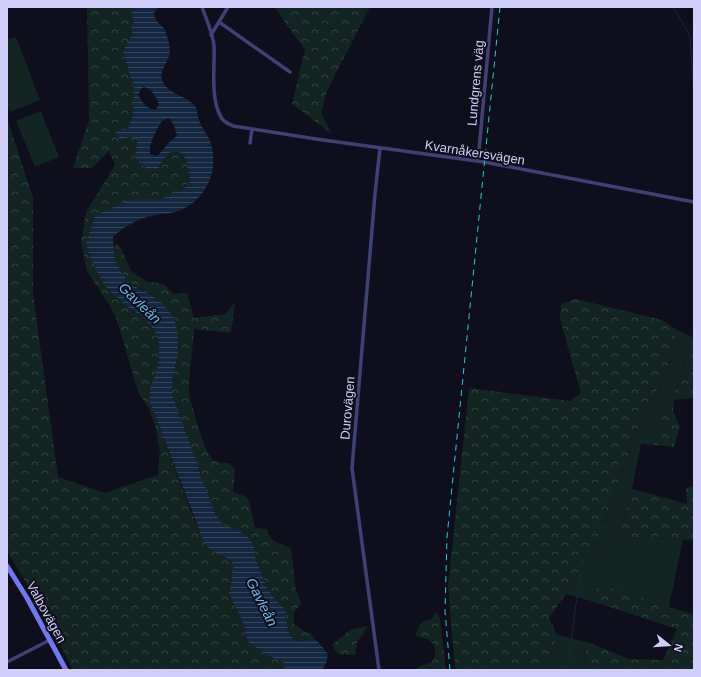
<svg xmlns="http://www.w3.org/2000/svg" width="701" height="677" viewBox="0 0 701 677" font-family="Arial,sans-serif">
  <defs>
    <pattern id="forest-crowns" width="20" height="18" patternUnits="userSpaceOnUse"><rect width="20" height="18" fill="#122523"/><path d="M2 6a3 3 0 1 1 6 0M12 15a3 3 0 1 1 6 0" fill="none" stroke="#344"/></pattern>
    <pattern id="water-rules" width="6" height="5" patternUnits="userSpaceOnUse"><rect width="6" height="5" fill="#132840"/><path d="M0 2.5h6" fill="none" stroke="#34465c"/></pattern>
  </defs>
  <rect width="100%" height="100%" fill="#0f0e1c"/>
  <path fill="#122523" d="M16,37L40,100L10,112L7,105V40Z
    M41,111L59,157L35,167L16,121Z
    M677,330L694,338V351L662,417L653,445L641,444L632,489L619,537L683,539L669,607L599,585L591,601L566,594L600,534L642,416L665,377Z
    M557,635L587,642L584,664L618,670H485L492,664H547Z"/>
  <path fill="url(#forest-crowns)" d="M87,7H135L131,13L134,22L130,25L133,32L125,47L123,53L134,87L132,118L128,129L123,131L129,137L138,138L135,157L158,169L168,153L178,151C189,157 190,174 189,184L182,190L174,194L160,199H133L95,215L86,243L90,257L114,295L126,306L142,316L154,330L159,342V359L155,376L150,388L149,400L195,522L222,555L231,560L234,569L229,593L244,625L247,641L268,656L283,661L285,670H73L41,608L7,551V118L33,198V294L58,477L105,493L158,475L160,451L155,425L149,409L138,392L117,320L110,306L87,271L81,242L86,212L115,165L109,151L92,168H73L89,120Z
    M275,7H370L327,91L321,113L332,134L292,104L305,49L288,27Z
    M117,243L121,248L131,271L148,282L160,283L165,285L173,294L187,293L194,318L226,314L235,302L231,333L194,329C193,349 189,371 189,391C190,402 205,454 213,460C218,463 222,463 228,463L235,469L233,492L247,497C252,507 251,520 256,528L267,529C270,544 280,542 291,549L296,590L301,603L294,613V624L306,632L311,633L314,639L301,642L293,640L288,631L285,609L275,599L266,586L255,556L254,546L250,539L238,530L222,525L216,516L206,488L201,478L199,468L172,395V381L178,354V335L162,303L151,294L130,283L122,273L115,260L113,250Z
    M576,299L662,320L677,330L665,377L642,416L600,534L566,594L549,618L557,635L547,664H493L485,670H463L455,668L448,587L469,388L570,401L581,393L560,319L561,304Z
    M694,351V397L692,398L674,400L673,411L680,427L674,447L653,445L662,417Z
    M694,486V540L619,537L632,489L687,504L686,488Z
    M599,584L694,615V670H618L584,664L587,642L629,659L663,660L677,629L591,601Z
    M437,612L440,619L446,670H419L417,668L432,662C441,645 430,638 415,636C421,620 420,624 433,618L434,614Z
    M368,626L357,642L355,655L338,654L332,645L350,630Z"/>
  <path fill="url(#water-rules)" fill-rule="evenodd" d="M135,7H159L154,13C155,23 161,23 165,30C167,36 170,45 170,51C170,61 157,71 163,82C169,94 186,96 194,105C198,109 197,115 199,120C201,127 207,133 210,141C217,161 213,184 197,199C179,217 165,211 144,218C132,222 122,228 113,237L115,260L122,273L130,284L150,294L162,303L173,316L178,334V354L172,381V395L199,468L201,478L206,488L216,516L223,525L238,530L250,539L254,546L255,556L266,586L275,599L285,609L288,631L293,639L301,642L314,639L318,642L328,654L326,663L322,670H285L283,661L268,656L247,641L244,625L229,593L234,569L231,560L210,549L204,542L149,400L150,388L155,376L159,359V342L154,330L142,316L126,306L104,285L90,257L86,243L95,215L133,199H160L174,194L182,190L189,184C190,174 189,157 178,151L168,153L158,169C147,172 141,165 135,157L138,138L129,137L121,140L117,136L116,131L128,129L132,118L134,87L123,53L125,47L133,32L130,25L134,22L131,13ZM144,87C153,90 156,96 159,105L155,110C146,108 143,103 138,95L141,89ZM169,118L174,125L177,136C168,141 164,150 157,156L150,154C149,142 156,131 162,121Z"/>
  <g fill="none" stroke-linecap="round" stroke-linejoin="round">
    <path stroke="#132840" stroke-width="1" d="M283,7L305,33L336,16L344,7
      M673,7L690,35L694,98
      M567,670L581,567L612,486"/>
    <path stroke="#3e4076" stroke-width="3.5" d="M202,7C206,19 213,33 214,46C215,66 210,99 221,117C223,122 229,124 233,126L316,139L484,162L694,202
      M219,22L290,72
      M211,35L228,7
      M250,143L252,129
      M478,161L492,7
      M7,662L50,640
      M379,670L352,468L375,194L380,148"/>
    <path stroke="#7177ee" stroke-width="5" d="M7,566L27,598L66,670"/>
    <path stroke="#1ad5da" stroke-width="1" stroke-dasharray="6 5" stroke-linecap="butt" d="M450,670L445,611L447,537L500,7"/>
  </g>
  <g text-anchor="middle" stroke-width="4" stroke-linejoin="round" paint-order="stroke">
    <g font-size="13" fill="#d1cff9" stroke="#0f0e1c">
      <text transform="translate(475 83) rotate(-85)" y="5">Lundgrens väg</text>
      <text transform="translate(475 152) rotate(9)" y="5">Kvarnåkersvägen</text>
      <text transform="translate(347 408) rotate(-85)" y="5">Durovägen</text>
      <text transform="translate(47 612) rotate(61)" y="5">Valbovägen</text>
    </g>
    <g font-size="14" font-style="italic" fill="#69b9ed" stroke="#0f0e1c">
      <text transform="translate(140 303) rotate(44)" y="5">Gavleån</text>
      <text transform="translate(262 602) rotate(63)" y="5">Gavleån</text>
    </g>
  </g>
  <rect width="701" height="677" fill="none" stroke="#d1cff9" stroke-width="16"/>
  <g transform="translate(669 645) rotate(107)" stroke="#0f0e1c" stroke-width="3" paint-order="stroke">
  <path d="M0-3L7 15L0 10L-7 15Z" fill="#d1cff9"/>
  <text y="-6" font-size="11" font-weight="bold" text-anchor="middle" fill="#d1cff9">N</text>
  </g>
</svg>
